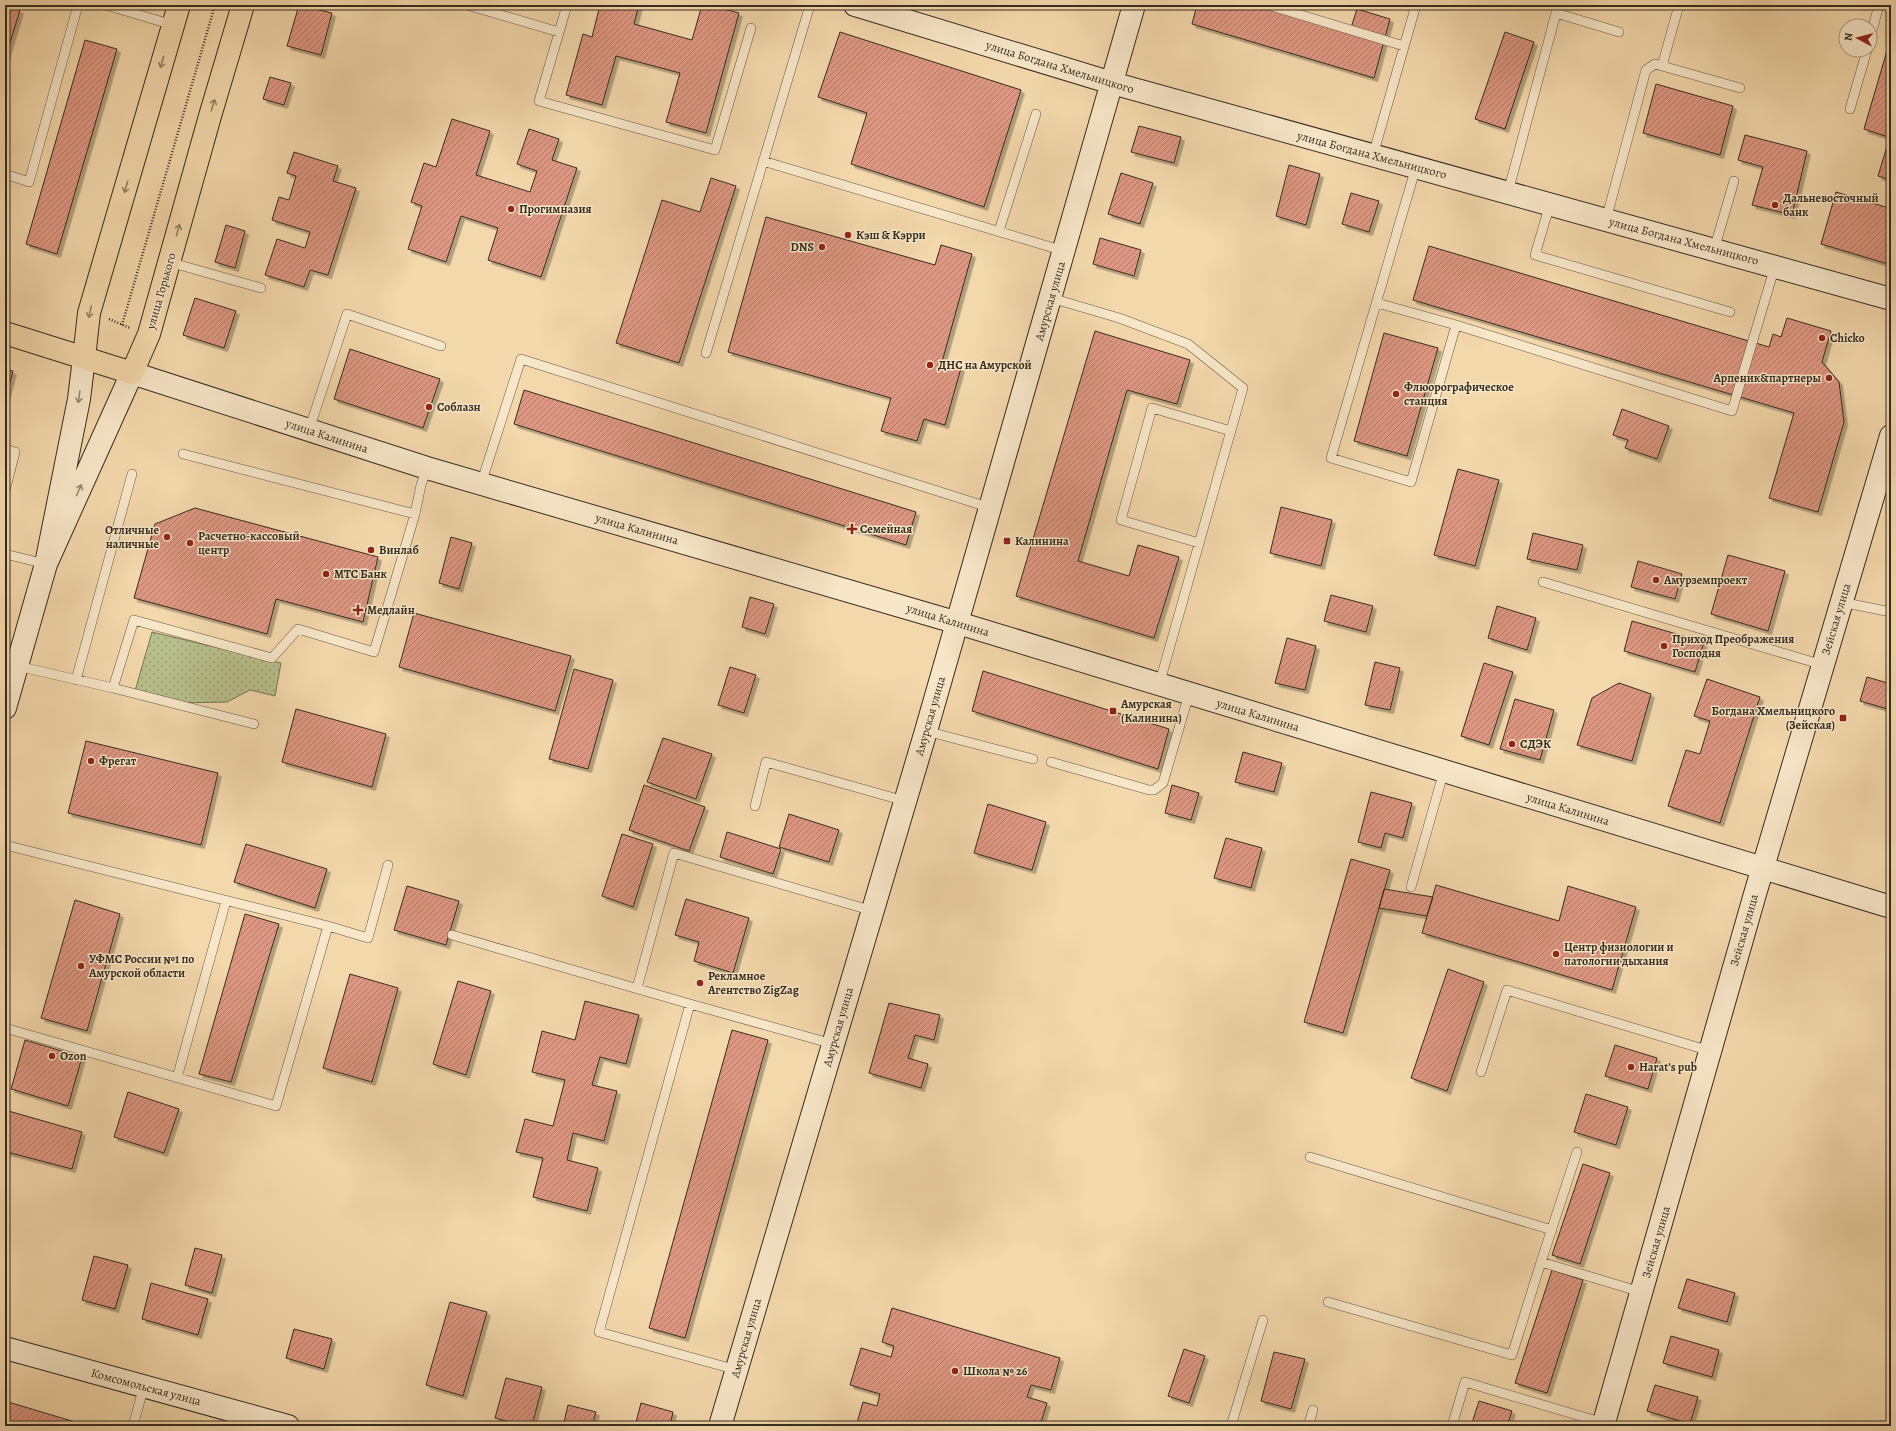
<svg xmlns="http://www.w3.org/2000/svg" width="1896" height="1431" viewBox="0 0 1896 1431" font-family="Alegreya,serif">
  <defs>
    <pattern id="park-dots" width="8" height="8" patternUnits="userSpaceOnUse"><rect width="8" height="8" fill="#b7bf8c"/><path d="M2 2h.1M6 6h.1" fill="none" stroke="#969b72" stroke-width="1.8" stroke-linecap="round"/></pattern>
    <pattern id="building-hatch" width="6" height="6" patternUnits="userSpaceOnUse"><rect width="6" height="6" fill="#de9782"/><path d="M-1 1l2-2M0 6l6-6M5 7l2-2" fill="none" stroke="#b57b6a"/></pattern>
    <filter id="shadow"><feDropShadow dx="3.5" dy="3.5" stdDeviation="0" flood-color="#0004"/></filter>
  </defs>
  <rect width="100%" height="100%" fill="#f3d8ab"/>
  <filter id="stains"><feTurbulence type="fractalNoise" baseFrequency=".005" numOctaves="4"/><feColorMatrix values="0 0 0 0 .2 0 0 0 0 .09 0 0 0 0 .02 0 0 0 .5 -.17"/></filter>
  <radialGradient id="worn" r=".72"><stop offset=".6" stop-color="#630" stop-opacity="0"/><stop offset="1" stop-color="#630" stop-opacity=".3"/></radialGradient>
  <path fill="url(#park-dots)" stroke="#767655" d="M152,632L281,663L275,696L250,690L227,702L178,703L135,691Z"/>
  <path fill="url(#building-hatch)" stroke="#362c1e" filter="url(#shadow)" d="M299,5L332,13L321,55L287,46Z
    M600,5H639L634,24L692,40L702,5H709L739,13L706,133L666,122L680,73L616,56L602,105L566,95L583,34L592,37Z
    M1197,5H1262L1350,31L1357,9L1390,19L1374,78L1192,24Z
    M5,6L20,10L5,59Z
    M840,32L1021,90L984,207L851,164L867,113L818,97Z
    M1505,32L1534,42L1505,129L1475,119Z
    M1891,37V138L1864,129Z
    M85,40L117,49L57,254L26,244Z
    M270,77L291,83L284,105L263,99Z
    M1656,84L1733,106L1720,155L1643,133Z
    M452,119L490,131L476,175L530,192L537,171L517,164L529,129L559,139L552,160L577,168L541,277L488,260L498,228L461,216L446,262L408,249L422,206L411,202L424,163L436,167Z
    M1139,126L1181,137L1174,163L1131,152Z
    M1745,135L1807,151L1792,215L1752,205L1763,167L1738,160Z
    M1888,143L1891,145V180L1878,176Z
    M294,152L338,166L333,181L356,188L328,275L310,270L304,287L265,275L277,239L305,248L310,232L272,220L279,197L289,200L296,176L287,173Z
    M1289,165L1320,174L1306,225L1276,216Z
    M1121,173L1153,183L1140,224L1108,214Z
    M711,178L736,186L679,363L616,343L662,200L700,212Z
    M1836,192L1889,208L1891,201V253L1888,264L1821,244Z
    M1351,193L1379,201L1369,232L1342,224Z
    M766,217L935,265L941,245L972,254L942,362L961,368L945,425L924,419L917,441L881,431L891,398L728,352Z
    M226,225L245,231L235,268L215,262Z
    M1100,238L1141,250L1134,276L1093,264Z
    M1429,246L1769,347L1773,334L1781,337L1787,318L1831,331L1822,362L1839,382L1844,422L1818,512L1769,498L1794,413L1413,300Z
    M195,298L236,311L224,348L183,335Z
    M1095,331L1190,360L1177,404L1127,390L1078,561L1129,576L1138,545L1179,557L1154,638L1016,596Z
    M1384,333L1438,348L1407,456L1354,441Z
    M350,349L440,379L423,428L334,399Z
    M5,369L13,371L5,401Z
    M524,390L916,512L906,545L514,424Z
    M1622,409L1669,426L1657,459L1625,448L1628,440L1613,435Z
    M1458,469L1499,480L1475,566L1434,555Z
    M1281,507L1332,520L1321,566L1270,553Z
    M195,508L378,557L363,622L276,599L267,634L134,598L155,524Z
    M1533,533L1583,545L1577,570L1527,559Z
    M451,537L472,543L459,589L439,583Z
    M1728,555L1785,571L1768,631L1711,614Z
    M1638,561L1682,574L1675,599L1631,587Z
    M1331,595L1373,606L1366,632L1324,621Z
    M750,597L774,604L765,634L742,627Z
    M1497,606L1536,618L1527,650L1488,638Z
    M414,613L571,656L555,711L399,667Z
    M1632,621L1704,642L1695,672L1624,651Z
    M1287,638L1316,646L1305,690L1275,683Z
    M1375,662L1400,668L1390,710L1365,705Z
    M1484,663L1513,672L1489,745L1461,736Z
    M730,667L756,675L744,713L718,705Z
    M574,669L613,680L588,769L549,759Z
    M983,671L1169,729L1158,769L972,711Z
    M1867,677L1891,684V710L1860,701Z
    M1707,679L1760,697L1720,823L1668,806L1686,750L1700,754L1710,721L1694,716Z
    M1619,683L1651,694L1632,761L1577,745L1592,698Z
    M1515,699L1554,710L1540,760L1500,749Z
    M296,709L386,734L372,787L282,762Z
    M663,738L712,754L696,799L647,782Z
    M86,741L218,773L201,845L68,813Z
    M1243,752L1282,763L1274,792L1235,782Z
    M644,785L705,807L689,851L629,830Z
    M1172,785L1199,793L1191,820L1165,813Z
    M1371,792L1412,803L1403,838L1385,833L1381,848L1358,842Z
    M988,804L1046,822L1032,870L974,853Z
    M789,814L839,830L829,862L779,847Z
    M727,832L781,849L773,874L720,857Z
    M622,834L653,844L633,907L602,896Z
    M1226,838L1262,848L1251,888L1214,878Z
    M246,844L327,869L315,908L234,882Z
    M1351,859L1390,870L1343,1033L1304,1022Z
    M1436,885L1559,921L1568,886L1636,907L1612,990L1422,933Z
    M407,886L459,901L446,945L394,930Z
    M1384,889L1433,897L1427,916L1379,908Z
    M686,899L749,918L733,973L694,961L699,942L675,935Z
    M75,900L120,914L87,1031L41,1018Z
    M245,914L279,924L231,1082L199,1074Z
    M1448,969L1484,982L1447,1091L1411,1078Z
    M350,974L398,988L372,1082L323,1068Z
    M458,981L491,991L466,1075L433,1064Z
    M585,1001L639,1015L626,1064L600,1057L592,1085L617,1091L604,1141L573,1133L567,1160L598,1168L587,1211L533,1197L543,1158L516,1152L525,1119L553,1126L565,1080L532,1072L542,1031L575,1040Z
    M889,1003L940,1015L934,1040L915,1035L908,1058L928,1064L921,1088L869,1073Z
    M732,1030L768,1040L685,1338L649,1328Z
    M25,1040L82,1057L68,1106L11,1089Z
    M1615,1045L1657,1058L1648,1089L1605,1076Z
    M128,1092L179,1109L164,1153L114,1137Z
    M1586,1094L1628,1107L1616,1145L1574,1132Z
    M5,1110L82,1132L72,1169L7,1152L5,1158Z
    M1583,1164L1610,1173L1580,1264L1552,1255Z
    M195,1248L222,1255L212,1293L185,1285Z
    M94,1256L128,1265L115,1309L82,1300Z
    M1552,1270L1583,1280L1547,1393L1515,1383Z
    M1687,1279L1735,1293L1727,1322L1678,1308Z
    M151,1283L208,1299L198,1335L142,1319Z
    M450,1302L487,1312L463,1396L426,1385Z
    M892,1308L1060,1358L1051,1390L1031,1385L1027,1397L1047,1403L1040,1426H856L863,1402L877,1406L880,1394L850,1385L861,1348L891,1357L894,1346L882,1342Z
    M294,1329L332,1339L324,1369L286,1358Z
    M1671,1336L1719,1350L1712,1377L1663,1363Z
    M1184,1349L1205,1356L1189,1403L1168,1396Z
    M1274,1352L1305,1359L1291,1409L1261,1401Z
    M506,1378L542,1387L532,1426H524L495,1418Z
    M1655,1385L1698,1397L1690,1424L1647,1411Z
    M5,1401L85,1425L89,1426H5Z
    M1479,1401L1512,1411L1507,1426H1471Z
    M641,1403L673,1412L670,1426H635Z
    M568,1405L596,1412L592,1426H563Z"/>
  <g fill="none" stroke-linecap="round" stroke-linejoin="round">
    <defs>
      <path id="lane" d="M106,5L173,25
        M467,5L559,32
        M567,5L539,101L715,150L751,28
        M1268,5L1404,46
        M1556,5V13L1619,32
        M1889,5L1891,6
        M1870,38L1879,5
        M1662,66L1679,5
        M1850,109L1867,50
        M1373,155L1416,5
        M763,161L1064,251
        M5,174L29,182L78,5
        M1508,192L1556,13
        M1550,204L1535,255L1730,312
        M1606,220L1646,70L1655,64L1740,88
        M999,231L1036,114
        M1714,250L1734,181
        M169,262L261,288
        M1051,298L1119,318L1188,344L1243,388L1159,685
        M1377,303L1456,325L1411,482L1331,458L1416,167
        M1456,325L1732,411L1775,266
        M706,353L810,5
        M309,430L347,314L441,346
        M5,449L15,452L5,491
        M183,454L415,514L421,485L427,468
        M481,484L521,359L991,508
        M1199,543L1121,520L1152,408L1231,431
        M5,554L46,564
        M1543,582L1823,665
        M1841,602L1891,612
        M17,666L113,688L134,620L272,658L298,629L374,652L415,514
        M76,680L132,474
        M113,688L254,724
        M926,731L1033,759
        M1051,762L1149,790H1154L1163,783L1189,694
        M755,806L766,762L905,801
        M5,845L328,926L276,1106L5,1028
        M1411,887L1444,771
        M328,926L368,938L388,865
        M452,935L690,1004
        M637,988L674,853L873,911
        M1481,1072L1507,990L1710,1051
        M177,1078L226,901
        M1310,1157L1552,1230
        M1541,1262L1577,1152
        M1328,1302L1512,1355L1541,1262L1641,1292
        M737,1370L599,1332L690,1004L833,1044
        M133,1426L144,1386
        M1231,1426L1263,1320
        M1308,1426L1313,1410
        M1452,1426L1465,1382L1604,1423"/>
      <path id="secondary" d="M855,5L1112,83L1891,299
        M46,564L132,373L427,468L958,623L1891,907
        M5,708L46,564L79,399L84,358
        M5,1348L288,1426
        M720,1426L926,731L1134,5
        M1603,1426L1755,894L1891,436"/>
      <path id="primary" d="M5,333L132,373L149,334L210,116L243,5
        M84,358L89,313L179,5"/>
    </defs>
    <use href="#lane" stroke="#655741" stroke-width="10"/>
    <use href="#secondary" stroke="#362c1e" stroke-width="24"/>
    <use href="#primary" stroke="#362c1e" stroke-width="24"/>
    <path stroke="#362c1e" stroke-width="2.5" stroke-dasharray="1 2" stroke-linecap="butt" d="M109,319L130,328
      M122,325L215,5"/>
    <use href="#lane" stroke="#f7e6c8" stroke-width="9"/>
    <use href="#secondary" stroke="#f7e6c8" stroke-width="22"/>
    <use href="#primary" stroke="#f3d8ab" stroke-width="22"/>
  </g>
  <defs><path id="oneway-shaft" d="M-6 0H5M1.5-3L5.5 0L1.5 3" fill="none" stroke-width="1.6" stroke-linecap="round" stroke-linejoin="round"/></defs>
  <g stroke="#948264">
    <use href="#oneway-shaft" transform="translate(162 62) rotate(106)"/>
    <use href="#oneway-shaft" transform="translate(213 105) rotate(-73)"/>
    <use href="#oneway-shaft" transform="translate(126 187) rotate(106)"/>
    <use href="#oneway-shaft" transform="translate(178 230) rotate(-74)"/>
    <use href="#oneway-shaft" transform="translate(90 312) rotate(103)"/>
  </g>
  <g stroke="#968973">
    <use href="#oneway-shaft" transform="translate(79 397) rotate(98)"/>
    <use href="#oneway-shaft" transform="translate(79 490) rotate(-66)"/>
  </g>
  <g fill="#8f2418" stroke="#f7e6c8" stroke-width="1.5">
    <circle cx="1775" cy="205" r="4"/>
    <circle cx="511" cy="209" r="4"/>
    <circle cx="848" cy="235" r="4"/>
    <circle cx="822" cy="247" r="4"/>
    <circle cx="1822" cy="338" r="4"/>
    <circle cx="930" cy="365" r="4"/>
    <circle cx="1829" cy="378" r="4"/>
    <circle cx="1396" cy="394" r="4"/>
    <circle cx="429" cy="407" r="4"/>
    <path d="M850 523h4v4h4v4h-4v4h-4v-4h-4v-4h4z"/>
    <circle cx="167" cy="537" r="4"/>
    <rect x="1003" y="537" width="8" height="8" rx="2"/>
    <circle cx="190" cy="543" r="4"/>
    <circle cx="371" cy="550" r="4"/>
    <circle cx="326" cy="574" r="4"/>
    <circle cx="1656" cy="580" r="4"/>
    <path d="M356 604h4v4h4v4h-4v4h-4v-4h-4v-4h4z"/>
    <circle cx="1664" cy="646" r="4"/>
    <rect x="1109" y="707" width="8" height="8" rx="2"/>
    <rect x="1839" y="714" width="8" height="8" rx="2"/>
    <circle cx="1512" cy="744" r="4"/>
    <circle cx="91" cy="761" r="4"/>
    <circle cx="1556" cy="954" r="4"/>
    <circle cx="81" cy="966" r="4"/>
    <circle cx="700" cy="983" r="4"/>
    <circle cx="52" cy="1056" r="4"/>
    <circle cx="1631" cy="1067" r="4"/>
    <circle cx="955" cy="1371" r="4"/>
  </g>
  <g text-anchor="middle" stroke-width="3" stroke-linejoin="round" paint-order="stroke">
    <g font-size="12" fill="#362c1e" stroke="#f7e6c8">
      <text transform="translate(1060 67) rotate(17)" y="4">улица Богдана Хмельницкого</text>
      <text transform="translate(1372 155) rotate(15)" y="4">улица Богдана Хмельницкого</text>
      <text transform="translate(1684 241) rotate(15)" y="4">улица Богдана Хмельницкого</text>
      <text transform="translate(161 291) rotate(-74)" y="4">улица Горького</text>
      <text transform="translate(1050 301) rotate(-74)" y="4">Амурская улица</text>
      <text transform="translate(327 436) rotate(18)" y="4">улица Калинина</text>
      <text transform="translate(637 529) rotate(16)" y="4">улица Калинина</text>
      <text transform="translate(1836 619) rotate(-73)" y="4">Зейская улица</text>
      <text transform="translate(948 620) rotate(17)" y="4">улица Калинина</text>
      <text transform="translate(1258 715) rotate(17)" y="4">улица Калинина</text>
      <text transform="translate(930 716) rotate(-74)" y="4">Амурская улица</text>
      <text transform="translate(1568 809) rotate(17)" y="4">улица Калинина</text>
      <text transform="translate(1744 930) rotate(-74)" y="4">Зейская улица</text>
      <text transform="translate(838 1027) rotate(-74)" y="4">Амурская улица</text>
      <text transform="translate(1656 1242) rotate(-74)" y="4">Зейская улица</text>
      <text transform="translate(746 1338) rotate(-74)" y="4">Амурская улица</text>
      <text transform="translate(146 1387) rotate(15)" y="4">Комсомольская улица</text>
    </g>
    <g font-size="12" font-weight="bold" fill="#362c1e" stroke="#f7e6c8" text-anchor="start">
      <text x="1783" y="202">Дальневосточный<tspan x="1783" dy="14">банк</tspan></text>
      <text x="519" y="213">Прогимназия</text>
      <text x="856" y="239">Кэш &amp; Кэрри</text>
      <text x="814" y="251" text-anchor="end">DNS</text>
      <text x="1830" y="342">Chicko</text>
      <text x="938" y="369">ДНС на Амурской</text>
      <text x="1821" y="382" text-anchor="end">Арпеник&amp;партнеры</text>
      <text x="1404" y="391">Флюорографическое<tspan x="1404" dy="14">станция</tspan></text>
      <text x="437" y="411">Соблазн</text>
      <text x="860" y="533">Семейная</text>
      <text x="159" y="534" text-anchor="end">Отличные<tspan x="159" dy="14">наличные</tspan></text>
      <text x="198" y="540">Расчетно-кассовый<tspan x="198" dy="14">центр</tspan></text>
      <text x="1015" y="545">Калинина</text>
      <text x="379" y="554">Винлаб</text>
      <text x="334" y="578">МТС Банк</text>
      <text x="1664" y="584">Амурземпроект</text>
      <text x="367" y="614">Медлайн</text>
      <text x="1672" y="643">Приход Преображения<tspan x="1672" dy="14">Господня</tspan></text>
      <text x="1121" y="708">Амурская<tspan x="1121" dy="14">(Калинина)</tspan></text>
      <text x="1835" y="715" text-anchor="end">Богдана Хмельницкого<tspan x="1835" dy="14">(Зейская)</tspan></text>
      <text x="1520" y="748">СДЭК</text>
      <text x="99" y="765">Фрегат</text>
      <text x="1564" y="951">Центр физиологии и<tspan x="1564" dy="14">патологии дыхания</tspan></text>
      <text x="89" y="963">УФМС России №1 по<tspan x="89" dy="14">Амурской области</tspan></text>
      <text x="708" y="980">Рекламное<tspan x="708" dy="14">Агентство ZigZag</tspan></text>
      <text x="60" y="1060">Ozon</text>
      <text x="1639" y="1071">Harat’s pub</text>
      <text x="963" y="1375">Школа № 26</text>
    </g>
  </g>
  <rect width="1896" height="1431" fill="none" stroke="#f3d8ab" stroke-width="20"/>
  <rect x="6" y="6" width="1884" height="1419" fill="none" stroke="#362c1e" stroke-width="2"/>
  <rect x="10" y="10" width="1876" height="1411" fill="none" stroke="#362c1e"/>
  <g transform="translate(1858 38) rotate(277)"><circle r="19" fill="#f7e6c8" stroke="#aa9c84"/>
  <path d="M0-3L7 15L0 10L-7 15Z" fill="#8f2418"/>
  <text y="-6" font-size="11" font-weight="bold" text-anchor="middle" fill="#362c1e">N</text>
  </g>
  <rect width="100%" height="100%" filter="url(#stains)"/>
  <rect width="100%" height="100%" fill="url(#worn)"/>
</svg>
